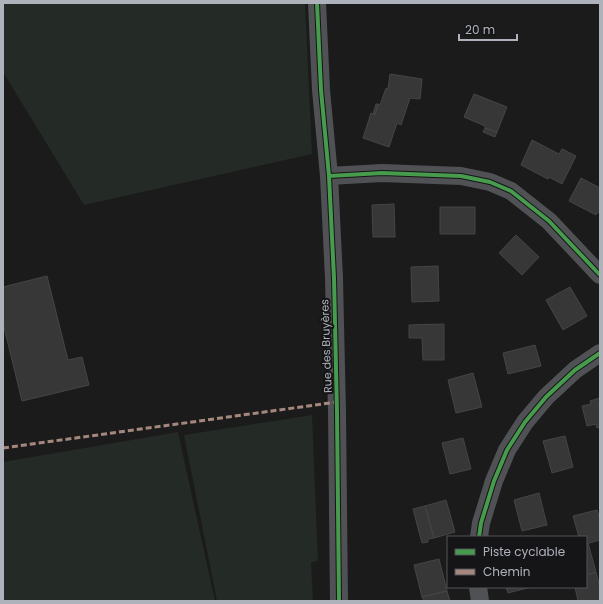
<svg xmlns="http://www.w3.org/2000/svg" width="603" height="604" viewBox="0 0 603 604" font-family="Poppins,sans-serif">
  <rect width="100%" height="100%" fill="#1b1b1b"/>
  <path fill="#242a25" d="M3,3H305L312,154L84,205L3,72Z
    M312,415L318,561L311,562L313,601H217L184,435Z
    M178,432L215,601H3V462Z"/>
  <path fill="#373738" stroke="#444547" d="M390,74L422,79L420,99L410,98L401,125L397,123L389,147L363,138L371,113L375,115L378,104L380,105L386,88L388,89Z
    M474,94L507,107L497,132L485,128V126L464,117Z
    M376,104H378L375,115L373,114Z
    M485,128L497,132L495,137L483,132Z
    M532,140L559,154L562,149L576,156L562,184L549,177L548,179L521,165Z
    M581,178L600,188V214L597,212L596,215L569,201Z
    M394,204L395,237H373L372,205Z
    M440,207H475V234H440Z
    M516,235L539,257L522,275L499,253Z
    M438,266L439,301L412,302L411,267Z
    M47,276L68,360L82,357L89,385L22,401L3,323V287Z
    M570,287L587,316L563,330L546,300Z
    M444,324V360H423L422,338H409V325Z
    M535,345L541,366L508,374L503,353Z
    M473,373L482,407L456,413L448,380Z
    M600,398V427L597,428L596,424L587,426L582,406L591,404L590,401Z
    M565,436L573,467L552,473L543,441Z
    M463,438L471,469L450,474L442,443Z
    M539,493L547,525L522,531L514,500Z
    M446,500L455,532L434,538L425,506Z
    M425,506L434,538L428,539V542L422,543L413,509Z
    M597,510L600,520V540L586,544V537H579L573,516Z
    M588,543L596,572L586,575V544Z
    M439,559L447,591L422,597L414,565Z
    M596,572L600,587V601H578L575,587H586V575Z
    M506,587H531L508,593Z
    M447,591L450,601H424L422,597Z"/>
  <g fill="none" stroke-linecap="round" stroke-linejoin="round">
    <path stroke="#505154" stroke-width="18" d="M317,3L321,90L329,176L334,278L337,413L339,601
      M329,176L382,173L461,176L490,182L511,191L549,221L600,275
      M479,537L481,523L494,481L507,450L525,422L546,397L575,370L600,353
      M478,587L480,601"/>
    <path stroke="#a5887d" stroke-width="3" stroke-dasharray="6 3" stroke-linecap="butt" d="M3,448L337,402"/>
    <defs>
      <path id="cycleway" d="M317,3L321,90L329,176L334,278L337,413L339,601
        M329,176L382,173L461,176L490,182L511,191L549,221L600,275
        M479,537L481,523L494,481L507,450L525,422L546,397L575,370L600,353"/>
    </defs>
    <use href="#cycleway" stroke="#151517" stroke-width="6"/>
    <use href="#cycleway" stroke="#469c4c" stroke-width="4"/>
  </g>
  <g text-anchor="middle" stroke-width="4" stroke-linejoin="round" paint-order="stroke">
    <g font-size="11" fill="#aeb2ba" stroke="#151517">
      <text transform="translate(326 346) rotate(-92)" y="4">Rue des Bruyères</text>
    </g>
  </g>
  <rect width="603" height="604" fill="none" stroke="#aeb2ba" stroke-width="8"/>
  <rect x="447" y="536" width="140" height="52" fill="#151517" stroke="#525458"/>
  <rect x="455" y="549" width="20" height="6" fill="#469c4c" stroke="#525458"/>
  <text x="483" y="556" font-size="12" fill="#aeb2ba">Piste cyclable</text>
  <rect x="455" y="569" width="20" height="6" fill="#a5887d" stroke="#525458"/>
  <text x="483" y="576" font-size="12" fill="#aeb2ba">Chemin</text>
  <path d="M459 34v6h58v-6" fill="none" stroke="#aeb2ba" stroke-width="2"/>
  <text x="465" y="34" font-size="12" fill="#aeb2ba" stroke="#151517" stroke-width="3" paint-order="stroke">20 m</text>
</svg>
